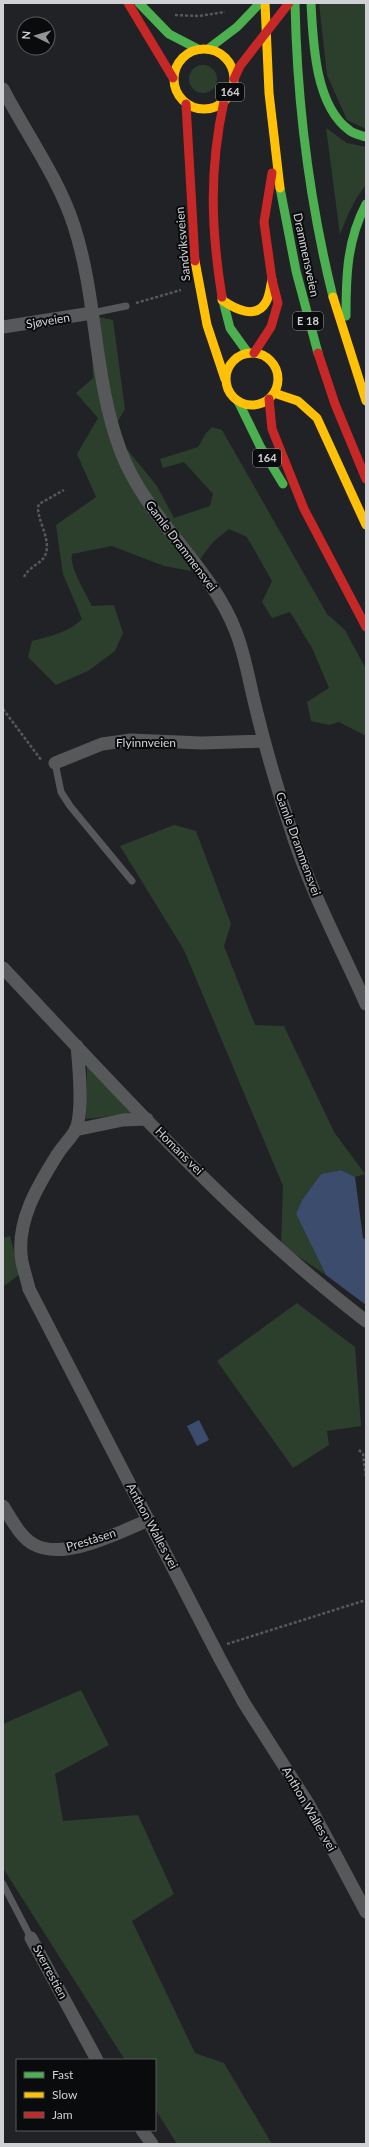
<svg xmlns="http://www.w3.org/2000/svg" width="369" height="2147" viewBox="0 0 369 2147" font-family="Lato,sans-serif">
  <rect width="100%" height="100%" fill="#212225"/>
  <path fill="#2b3f2c" d="M319,3H366V129L347,120L327,75Z
    M189 79a14 14 0 1 1 28 0a14 14 0 1 1-28 0Z
    M326,128L347,143L366,147V185C354,199 346,218 340,235Z
    M98,317L113,320L125,409L112,431L157,486L174,518L210,506L213,494L184,462L163,468L160,459L198,447L206,433L212,427L222,430L327,614L345,630L366,669V736L339,722L329,725L311,721L307,702L329,688L312,648L290,612L272,618L262,602L272,581L247,537L229,529L213,542L191,571L164,566L112,546L72,554C69,567 86,594 92,606L114,605L123,633L115,651L88,671L56,685L28,657L32,641C50,636 68,633 82,619L63,574L56,525L96,497L77,454L98,418L76,393L93,378L91,329Z
    M174,825L196,831L231,924L224,946L255,1025L284,1026L334,1132L365,1174L355,1177L341,1170L321,1174L302,1200L296,1214L326,1275L281,1245L283,1186L184,950L120,846Z
    M87,1061L135,1113L86,1119Z
    M10,1236L20,1274L3,1287V1238Z
    M297,1303L355,1347L361,1426L327,1431L329,1445L293,1468L217,1361Z
    M81,1690L109,1745L55,1774L63,1821L138,1815L174,1894L132,1921L195,2053L224,2063L272,2144H177L155,2109V2060H125L3,1868V1724Z"/>
  <path fill="#3c4c6d" d="M341,1170L355,1177L363,1238L366,1240V1305L326,1275L296,1214L302,1200L321,1174Z
    M199,1420L209,1440L197,1446L187,1426Z"/>
  <g fill="none" stroke-linecap="round" stroke-linejoin="round">
    <path stroke="#57585a" stroke-width="2.5" stroke-dasharray="3 2" stroke-linecap="butt" d="M175,15L199,16L225,12
      M136,303L181,290
      M24,577C30,565 43,564 46,553C51,537 34,515 39,504L64,490
      M3,709L42,761
      M359,1450L363,1454L366,1477
      M227,1644L366,1600"/>
    <path stroke="#575859" stroke-width="7" d="M92,313L126,306
      M55,763L61,792L70,806L132,881
      M3,1884L31,1938"/>
    <path stroke="#575859" stroke-width="13" d="M3,89C27,135 58,177 74,226C98,300 93,379 121,452C147,520 210,564 236,632C245,655 249,681 255,705C266,750 279,795 294,839C313,896 342,950 366,1004
      M3,327L92,313
      M55,763L102,744L131,740L202,743L264,741
      M3,968C118,1090 233,1219 366,1321
      M77,1046C79,1067 84,1113 75,1131C70,1139 62,1147 57,1155C37,1187 15,1223 22,1262C24,1271 27,1280 29,1289L220,1659L244,1703L309,1805L366,1912
      M75,1130L123,1120L147,1119
      M3,1506C11,1518 20,1537 33,1544C64,1562 119,1532 149,1520
      M31,1938L97,2060
      M142,2130L152,2144"/>
    <path stroke="#4caf50" stroke-width="9" d="M139,3L169,34L198,49
      M295,3C297,103 309,200 333,297
      M311,3C313,42 315,105 349,130C353,134 361,135 366,137
      M208,49L237,27L260,3
      M280,188L296,271L318,353
      M222,297L230,328L248,353
      M346,316C346,276 347,240 366,204
      M238,401L260,446L283,484"/>
    <path stroke="#ffc107" stroke-width="9" d="M265,3L269,93L280,188
      M174 79a30 30 0 1 1 60 0a30 30 0 1 1-60 0Z
      M195,261L207,325L225,379
      M333,297L366,401
      M222,300C235,309 256,320 266,302C270,295 270,287 272,280
      M226 379a26 26 0 1 1 52 0a26 26 0 1 1-52 0Z
      M274,393L298,401L317,418L366,525"/>
    <path stroke="#c62828" stroke-width="9" d="M128,3L173,78
      M234,79L240,66L289,3
      M186,104L195,261
      M222,297C211,229 209,169 224,101
      M254,353L271,327L278,303L272,280L264,222L272,173
      M318,353L335,404L366,479
      M269,399L272,429L304,509L366,627"/>
  </g>
  <g text-anchor="middle" stroke-width="4" stroke-linejoin="round" paint-order="stroke">
    <g fill="#0a0b0d" stroke="#959698" stroke-width="1">
      <rect x="216" y="83" width="28" height="18" rx="3"/>
      <rect x="293" y="312" width="30" height="18" rx="3"/>
      <rect x="253" y="449" width="28" height="18" rx="3"/>
    </g>
    <g font-size="11" font-weight="bold" fill="#d0d1d4">
      <text x="230" y="96">164</text>
      <text x="308" y="325">E 18</text>
      <text x="267" y="462">164</text>
    </g>
    <g font-size="12" fill="#d0d1d4" stroke="#0a0b0d">
      <text transform="translate(183 244) rotate(-95)" y="4">Sandviksveien</text>
      <text transform="translate(306 255) rotate(78)" y="4">Drammensveien</text>
      <text transform="translate(48 321) rotate(-9)" y="4">Sjøveien</text>
      <text transform="translate(181 546) rotate(53)" y="4">Gamle Drammensvei</text>
      <text x="146" y="747">Flyinnveien</text>
      <text transform="translate(298 844) rotate(70)" y="4">Gamle Drammensvei</text>
      <text transform="translate(179 1151) rotate(45)" y="4">Homans vei</text>
      <text transform="translate(152 1526) rotate(62)" y="4">Anthon Walles vei</text>
      <text transform="translate(91 1540) rotate(-17)" y="4">Preståsen</text>
      <text transform="translate(309 1809) rotate(60)" y="4">Anthon Walles vei</text>
      <text transform="translate(50 1972) rotate(62)" y="4">Sverrestien</text>
    </g>
  </g>
  <rect width="369" height="2147" fill="none" stroke="#d0d1d4" stroke-width="8"/>
  <rect x="16" y="2059" width="140" height="72" fill="#0a0b0d" stroke="#595a5d"/>
  <rect x="24" y="2072" width="20" height="6" fill="#4caf50" stroke="#595a5d"/>
  <text x="52" y="2079" font-size="12" fill="#d0d1d4">Fast</text>
  <rect x="24" y="2092" width="20" height="6" fill="#ffc107" stroke="#595a5d"/>
  <text x="52" y="2099" font-size="12" fill="#d0d1d4">Slow</text>
  <rect x="24" y="2112" width="20" height="6" fill="#c62828" stroke="#595a5d"/>
  <text x="52" y="2119" font-size="12" fill="#d0d1d4">Jam</text>
  <g transform="translate(36 36) rotate(275)"><circle r="19" fill="#0a0b0d" stroke="#595a5d"/>
  <path d="M0-3L7 15L0 10L-7 15Z" fill="#939497"/>
  <text y="-6" font-size="11" font-weight="bold" text-anchor="middle" fill="#d0d1d4">N</text>
  </g>
</svg>
